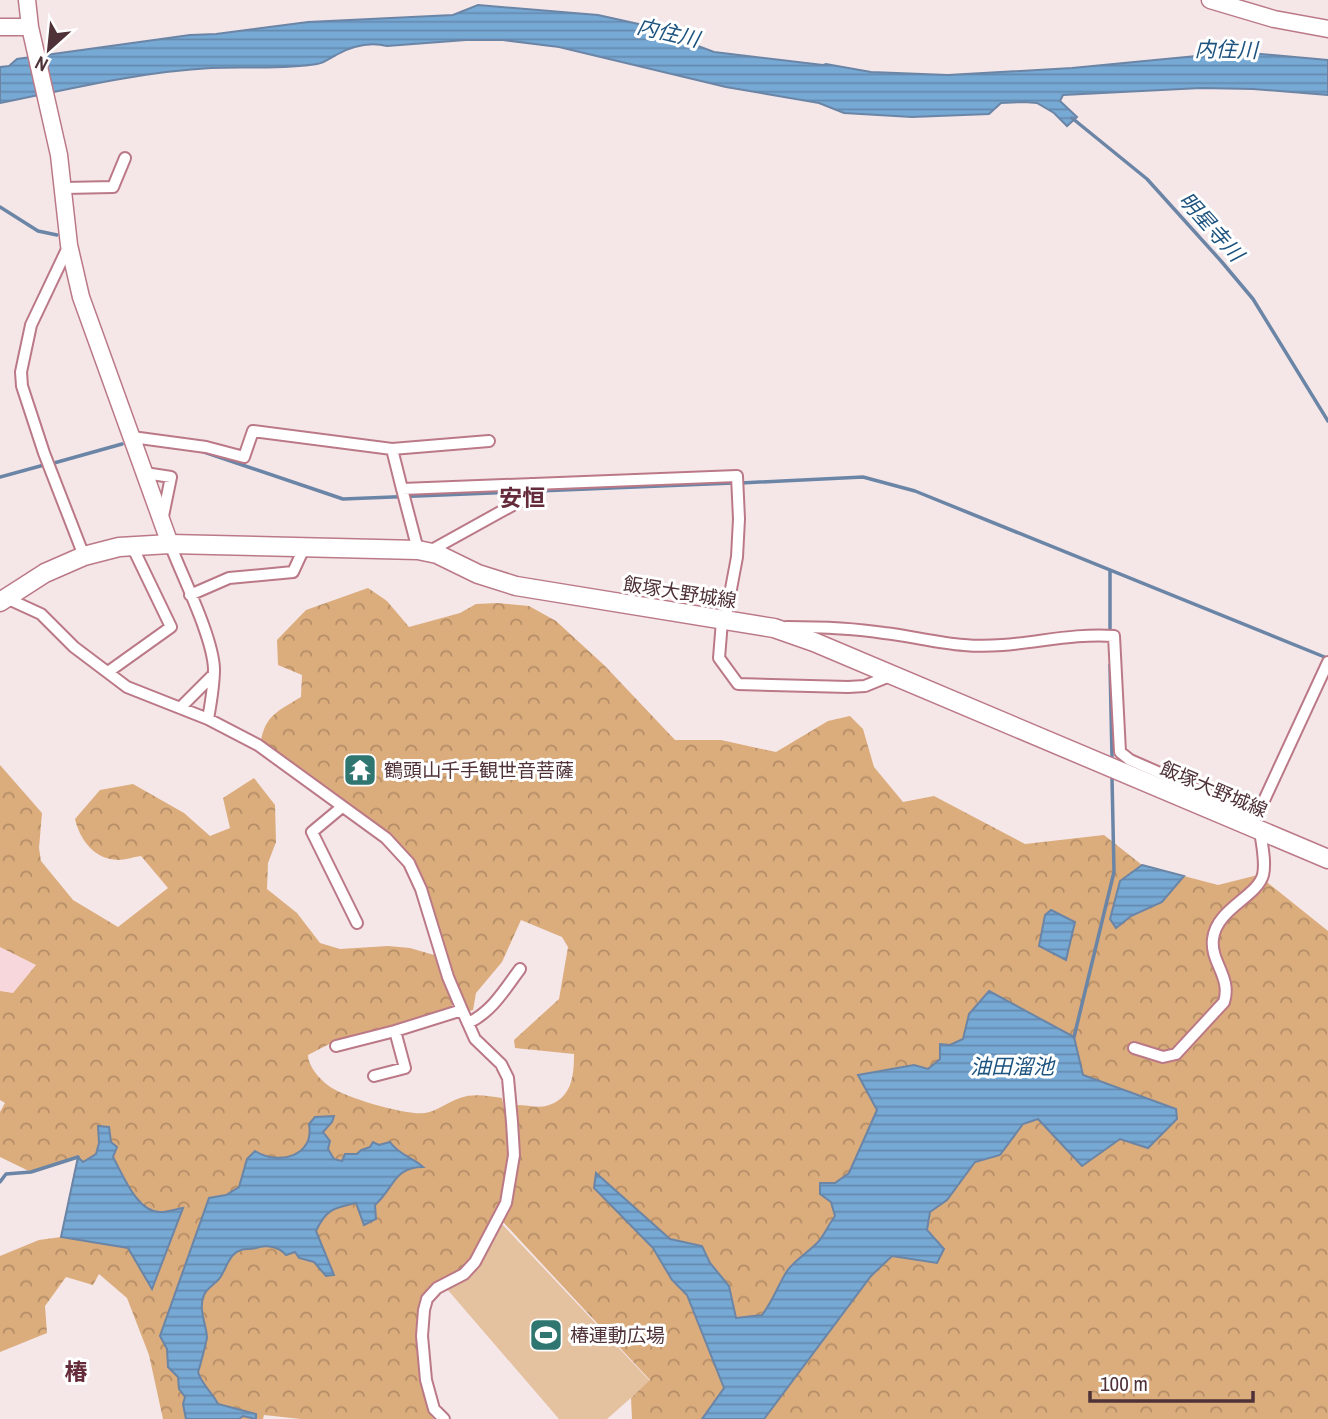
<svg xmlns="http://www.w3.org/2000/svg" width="1328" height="1419" viewBox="0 0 1328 1419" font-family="'Archivo Narrow','Noto Sans JP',sans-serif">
  <defs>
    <pattern id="forest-crowns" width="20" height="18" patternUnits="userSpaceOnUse" patternTransform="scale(1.75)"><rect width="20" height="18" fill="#dbac7c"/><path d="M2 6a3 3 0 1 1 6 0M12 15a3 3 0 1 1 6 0" fill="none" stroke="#b48d67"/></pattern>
    <pattern id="water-rules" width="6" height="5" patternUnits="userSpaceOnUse" patternTransform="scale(1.75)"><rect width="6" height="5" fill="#77a9d5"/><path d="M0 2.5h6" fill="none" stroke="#648aae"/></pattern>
  </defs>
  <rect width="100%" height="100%" fill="#f5e6e8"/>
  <path fill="#f8d7dc" d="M0,947L36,965L13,993L0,991Z"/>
  <path fill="#e4c19f" d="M501,1223L650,1381L607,1419H559L447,1289L480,1266Z"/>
  <path fill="url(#forest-crowns)" d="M368,588L387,601L409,627L460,613L476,604L498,603L529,606L556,621L605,666L675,740H721L776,752L828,721L850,716L863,729L874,767L903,802L934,796L1025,844L1104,835L1142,865L1218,885L1258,875L1328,931V1419H632L631,1398L650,1380L503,1222C520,1183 518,1146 517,1105C526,1105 538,1108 546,1106C572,1099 574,1076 574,1054L515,1048L514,1040L559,999L568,947L562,937L521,920L502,962L476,993L473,1010L466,1012L452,978L426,892L412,857L393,838L261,741C265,715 280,710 301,697L302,675L278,665L277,640L306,610Z
    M0,765L42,813L39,848L41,861L73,900L118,927L168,888L141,856C133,857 125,860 118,860C94,859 80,840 75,819L100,790L133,784L184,813L210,836L230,828L223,798L254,778L275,805L276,842L268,863L267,889L297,913L320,943L340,949L388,946L410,948L434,955L453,1003L450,1010L335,1041L308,1055C308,1067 322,1082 332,1088C347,1098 408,1116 425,1113C437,1111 448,1102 460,1098C474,1093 488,1096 502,1098C513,1148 512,1181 488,1227C481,1241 474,1257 463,1268C450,1281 429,1281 421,1299C412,1319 419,1404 434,1419H301L264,1415L263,1419H163L149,1355L127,1298L99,1274L93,1285L66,1277L45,1306L47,1333L0,1352V1256L39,1240L61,1237L77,1158L31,1172L0,1157V1112L5,1103L0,1100V991L13,993L36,965L0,947Z"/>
  <path fill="url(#water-rules)" stroke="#6b85a6" stroke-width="2" d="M478,5L598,15L688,35L698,46L714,52L823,65L826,64L871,72L948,75L1072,68L1238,52L1328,60V95L1253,89L1201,88L1063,95L1060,101L1077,117L1067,126L1054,113L1037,103L1024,102L1001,103L989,114L912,117L844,113L819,103L726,87L559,47L503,40H466L387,46C370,42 352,46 336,55C330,58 324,63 317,64C282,70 246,66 211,68C139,72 70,89 0,103V67L9,66L17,59L190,35L216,34L308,22L453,15Z
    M1142,865L1184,876L1162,902L1131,916L1116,928L1110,919L1120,881Z
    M1051,910L1075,922L1066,960L1039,946L1045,915Z
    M989,991L1074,1037L1083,1075L1176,1109L1177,1119L1148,1148L1120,1139L1082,1166L1038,1119L1023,1124L1000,1155L975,1162L947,1200L930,1212L927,1230L944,1249L937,1263L892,1256L871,1276L764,1419H702L724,1388L687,1295L672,1280L653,1248L594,1188L596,1173L670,1239L702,1246L710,1263L729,1286L736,1318L762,1315C773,1301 778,1285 787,1271C795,1260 807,1253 816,1244C824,1237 828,1225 835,1216L831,1202L820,1194V1183H835L849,1173L877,1110L858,1075L914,1065L928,1069L940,1059V1044L950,1045L963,1039L969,1014Z
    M334,1116L332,1122L323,1132L330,1141L328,1149L334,1159L342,1161L345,1154H357L361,1150L370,1147L373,1142L379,1145L390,1142C399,1155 412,1157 423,1167C394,1167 394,1188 375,1205L376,1219L364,1225L356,1203C334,1208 326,1209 316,1231L334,1275L326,1276L314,1262L299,1258L295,1252L286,1255C279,1247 267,1244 256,1248C250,1250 246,1248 241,1250C228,1254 226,1271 219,1279C214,1285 207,1288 204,1295C198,1309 206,1323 207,1337C207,1340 199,1370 198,1372C202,1385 212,1392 218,1404L256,1414V1419L243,1416L239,1419H186L183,1404L185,1397L179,1389L178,1377L168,1367L167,1349L160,1336L209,1198L226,1195L239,1187L247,1159L255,1151C279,1166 315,1156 309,1124L315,1117Z
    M98,1126L109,1127L111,1142L117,1147L113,1157C123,1175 137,1212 160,1212C168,1212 176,1209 183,1208L152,1289L128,1248L61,1237L78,1157L83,1162L96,1154L99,1143Z"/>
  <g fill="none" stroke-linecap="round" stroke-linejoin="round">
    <path stroke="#6b85a6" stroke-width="3.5" d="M1072,118L1147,179L1221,261L1253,299L1328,421
      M0,207L38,231L57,235
      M201,451L343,499L733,483
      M54,463L122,444
      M0,477L44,465
      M741,483L863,477L915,491L1327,658
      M1110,570V633
      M1110,665L1112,757
      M1074,1037L1114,872L1112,778
      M0,1182L6,1174L31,1172L78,1157"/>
    <defs>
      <path id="street" d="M64,188L113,187L125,158
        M69,245L31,325L21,372L22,386L44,453L84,556
        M132,437L206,447L244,457L253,431L392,449L402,489L737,476L739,519L737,557L725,621
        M392,449L489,441
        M145,473L171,477L162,521
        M402,489L418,550
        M170,544C182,576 213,637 214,669C214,686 211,702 208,719
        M428,552L531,495V484
        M190,595L229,578L293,572L305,546
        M6,598L41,614L74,647L127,687L208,719L258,745L386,838L409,863L421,889L448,977L462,1010L475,1039L501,1064L508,1078L512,1122L514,1155L506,1203L475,1262L464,1274L437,1288L427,1299L424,1310L422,1336L426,1380L434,1409L444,1419
        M722,621L719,658L738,684L848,687L865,686L892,675
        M787,627C819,627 852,628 884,633C911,636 937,643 964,645C1014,650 1064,632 1114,636L1120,752L1130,760L1256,815
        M108,672L171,627L132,546
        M180,708L214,674
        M342,807L312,832L357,923
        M1254,822L1328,662
        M468,1023C492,1012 505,989 520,969
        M336,1046L395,1031L462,1010
        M1134,1048L1163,1057L1176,1054L1224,1002C1232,977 1210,962 1213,939C1216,909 1257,897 1263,875C1266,862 1262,845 1260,831
        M374,1076L405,1068L395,1031"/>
      <path id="secondary" d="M27,0L30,27L59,155L69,245L81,297L170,544
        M1210,0L1274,19L1328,29
        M0,27H30"/>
      <path id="primary" d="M0,602L45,573L84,556L119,547L170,544L418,550L437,554L478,574L516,586L774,628L814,642L1328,859"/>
    </defs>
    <use href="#street" stroke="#bb7987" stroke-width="14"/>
    <use href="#secondary" stroke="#bb7987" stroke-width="19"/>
    <use href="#primary" stroke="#bb7987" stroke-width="21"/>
    <use href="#street" stroke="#fff" stroke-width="10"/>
    <use href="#secondary" stroke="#fff" stroke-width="16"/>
    <use href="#primary" stroke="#fff" stroke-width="18"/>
  </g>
  <defs>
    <symbol id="temple-square" viewBox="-11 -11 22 22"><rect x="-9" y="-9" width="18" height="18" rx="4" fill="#2e766f" stroke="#fff"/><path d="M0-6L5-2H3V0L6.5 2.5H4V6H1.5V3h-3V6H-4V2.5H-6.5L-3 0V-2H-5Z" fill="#fff"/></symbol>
    <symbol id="stadium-square" viewBox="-11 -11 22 22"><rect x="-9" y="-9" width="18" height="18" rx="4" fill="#2e766f" stroke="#fff"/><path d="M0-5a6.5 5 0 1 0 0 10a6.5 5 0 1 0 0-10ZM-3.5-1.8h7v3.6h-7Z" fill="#fff"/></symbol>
  </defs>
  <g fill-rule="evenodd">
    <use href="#temple-square" x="341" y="751" width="38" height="38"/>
    <use href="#stadium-square" x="527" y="1316" width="38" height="38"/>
  </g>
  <g text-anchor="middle" stroke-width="6" stroke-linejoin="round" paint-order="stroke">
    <g font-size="19" fill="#4f3238" stroke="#fff">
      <text transform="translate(680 592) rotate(9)" y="7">飯塚大野城線</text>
      <text transform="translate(1214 789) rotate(23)" y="7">飯塚大野城線</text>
    </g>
    <g font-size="19" fill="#4f3238" stroke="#fff" text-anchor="start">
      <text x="384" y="777">鶴頭山千手観世音菩薩</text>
      <text x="570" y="1342">椿運動広場</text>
    </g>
    <g font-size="21" font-style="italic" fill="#1d537f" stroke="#fff">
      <text transform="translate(668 33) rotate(13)" y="7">内住川</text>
      <text transform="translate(1226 50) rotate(1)" y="7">内住川</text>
      <text transform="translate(1211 227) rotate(48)" y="7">明星寺川</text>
      <text x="1012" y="1074">油田溜池</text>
    </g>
    <g font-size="23" font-weight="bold" fill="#642b3a" stroke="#fff">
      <text x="522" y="506">安恒</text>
      <text x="76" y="1380">椿</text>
    </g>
  </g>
  <g transform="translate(49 49) rotate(207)" stroke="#ffffff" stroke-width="5" paint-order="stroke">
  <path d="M0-5L12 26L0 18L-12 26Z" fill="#4f3238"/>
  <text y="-10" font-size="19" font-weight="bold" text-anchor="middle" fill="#4f3238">N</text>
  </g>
  <path d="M1090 1391v10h163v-10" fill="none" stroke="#4f3238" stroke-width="3.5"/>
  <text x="1100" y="1391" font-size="21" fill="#4f3238" stroke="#ffffff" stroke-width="5" paint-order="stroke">100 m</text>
</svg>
